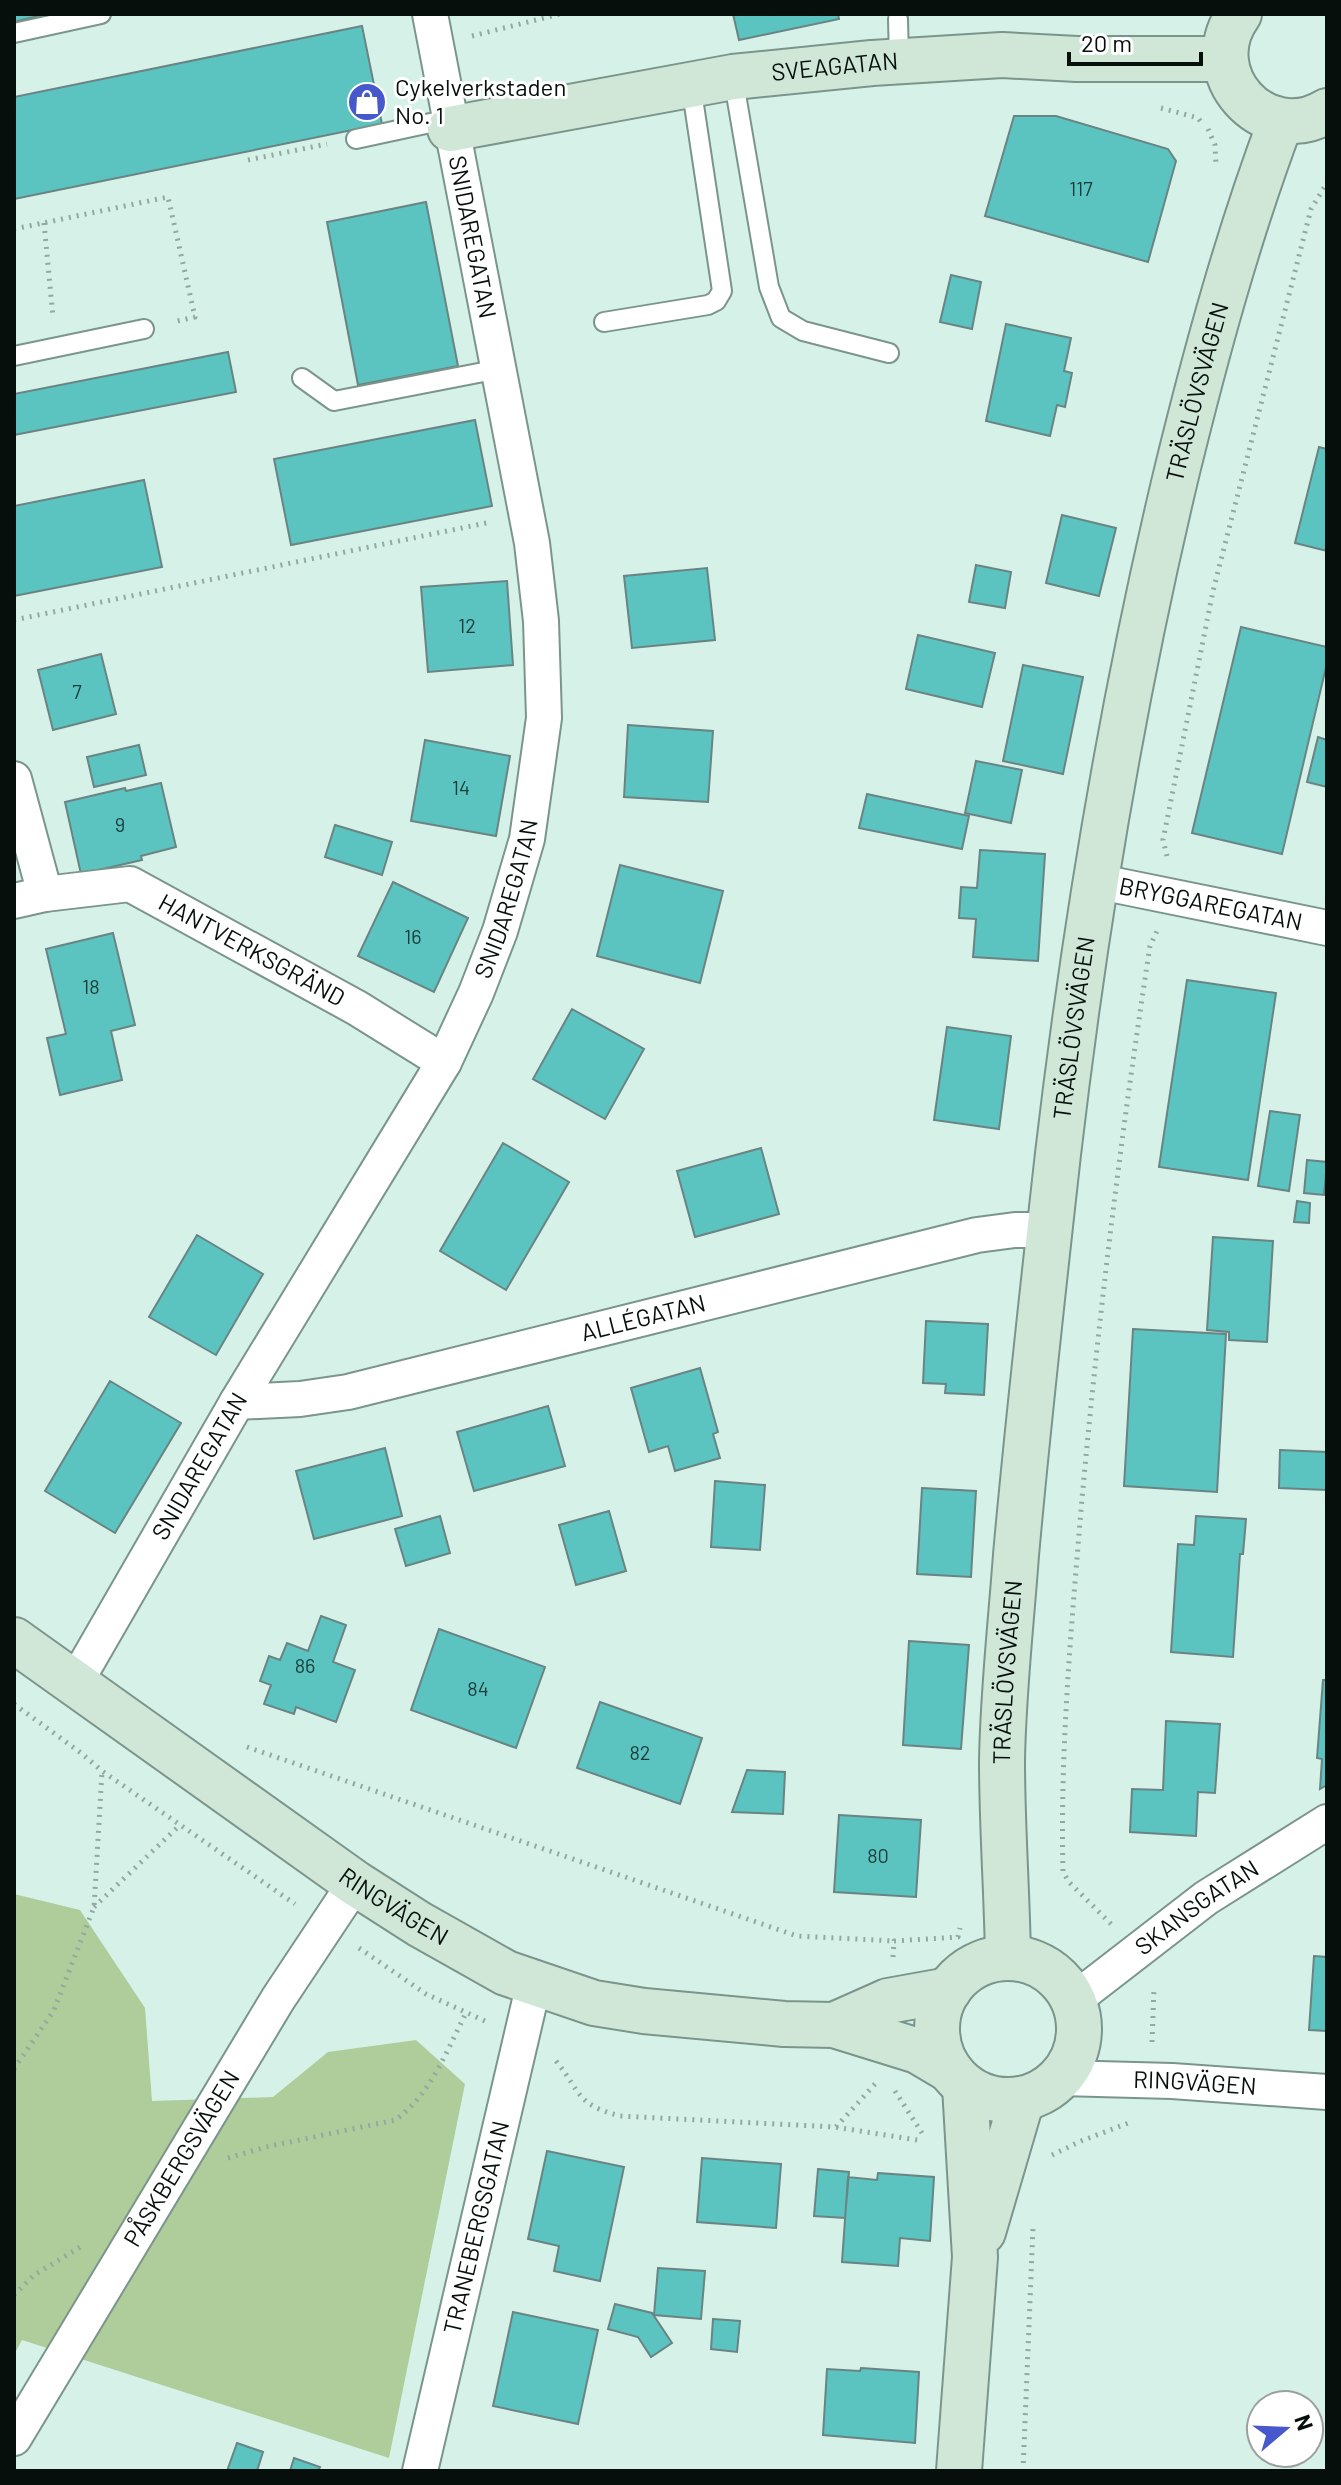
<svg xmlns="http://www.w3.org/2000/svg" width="1341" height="2485" viewBox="0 0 1341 2485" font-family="Barlow,sans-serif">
  <rect width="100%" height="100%" fill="#d6f2e8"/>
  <path fill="#aecd9a" d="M14,1894L80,1910L145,2008L152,2101L273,2097L328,2052L416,2040L465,2084L389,2458L22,2340L14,2355Z"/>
  <path fill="#5bc4c1" stroke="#698483" stroke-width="2" d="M14,14H47L14,22Z
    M733,14H838L839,19L739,40Z
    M362,26L382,124L14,199V97Z
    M1014,116H1056L1168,149L1176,161L1148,262L985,216Z
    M426,202L458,366L358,385L327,222Z
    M951,275L981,282L972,329L940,322Z
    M1006,324L1071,338L1064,371L1072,373L1065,407L1057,405L1050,436L986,421Z
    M228,352L236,392L14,435V394Z
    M475,420L492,506L291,545L274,459Z
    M1319,447L1327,449V551L1295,543Z
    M144,480L162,567L14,596V506Z
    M1062,515L1116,528L1099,596L1046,583Z
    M976,565L1011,572L1005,608L969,602Z
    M707,568L715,640L632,648L624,576Z
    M507,581L513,665L428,672L421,587Z
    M1241,627L1327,647V663L1282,854L1192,833Z
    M918,635L995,653L982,707L906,689Z
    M101,654L116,714L53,730L38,670Z
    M1023,665L1083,677L1063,774L1003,761Z
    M628,725L713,731L708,802L624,797Z
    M1318,737L1327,740V787L1307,782Z
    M425,740L510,756L496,836L411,821Z
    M139,745L146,775L94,787L87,757Z
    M976,761L1022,770L1011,823L965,813Z
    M161,783L176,847L141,856L142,860L81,874L65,802L125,788L126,791Z
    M867,794L969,816L962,849L859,828Z
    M335,825L392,842L382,875L325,857Z
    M980,850L1045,854L1038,961L973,957L976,919L959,918L961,887L977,888Z
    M620,865L723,891L700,983L597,956Z
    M393,882L468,918L434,992L358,956Z
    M113,933L135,1025L111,1031L122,1080L60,1095L47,1038L66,1034L46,949Z
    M1187,980L1276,993L1248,1180L1159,1167Z
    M572,1009L644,1049L605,1119L533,1079Z
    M947,1027L1011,1036L999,1129L934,1120Z
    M1270,1111L1300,1115L1289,1191L1258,1186Z
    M503,1143L569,1182L506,1290L440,1251Z
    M761,1148L779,1214L695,1237L677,1171Z
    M1307,1160L1327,1162L1324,1195L1304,1193Z
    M1297,1201L1310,1203L1309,1223L1294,1222Z
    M197,1235L263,1274L216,1355L149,1317Z
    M1213,1237L1273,1241L1267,1342L1229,1340V1332L1207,1330Z
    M926,1321L988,1324L984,1395L945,1393L946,1384L923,1383Z
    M1133,1329L1226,1334L1217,1492L1124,1486Z
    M700,1368L718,1432L713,1434L720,1458L675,1471L668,1446L649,1452L631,1388Z
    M110,1381L181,1423L115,1533L45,1491Z
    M548,1406L565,1466L474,1491L457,1432Z
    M385,1448L402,1516L314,1539L296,1471Z
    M1280,1450L1327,1452V1490L1279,1488Z
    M715,1481L765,1485L760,1550L711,1547Z
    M922,1488L976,1491L971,1577L917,1574Z
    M609,1511L626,1571L576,1585L559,1525Z
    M440,1516L450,1553L406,1566L395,1529Z
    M1196,1516L1246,1519L1243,1554H1240L1233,1657L1171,1652L1178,1544L1194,1545Z
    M321,1616L346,1625L333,1662L355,1670L336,1722L296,1707L294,1714L264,1704L271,1685L260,1681L269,1656L280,1660L287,1643L308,1651Z
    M439,1629L545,1667L516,1748L411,1710Z
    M909,1641L969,1645L961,1749L903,1745Z
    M1323,1680H1327V1785L1320,1789L1322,1759L1317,1758Z
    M600,1702L702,1738L680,1804L577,1768Z
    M1166,1721L1220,1724L1215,1793L1198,1792L1196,1836L1130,1832L1132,1789L1163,1790Z
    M747,1770L785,1772L783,1814L732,1812Z
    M839,1815L921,1820L916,1897L834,1892Z
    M1314,1956L1327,1957V2031L1309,2030Z
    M547,2151L624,2167L600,2281L554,2271L559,2246L528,2239Z
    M702,2158L781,2164L776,2228L697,2222Z
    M818,2169L849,2172L845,2218L814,2216Z
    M878,2173L934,2177L930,2241L900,2238L898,2266L842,2262L848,2177L877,2180Z
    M658,2268L705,2271L701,2319L654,2315Z
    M615,2304L652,2313L672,2343L651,2357L638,2337L608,2329Z
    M513,2312L598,2330L578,2424L493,2406Z
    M713,2319L740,2321L737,2352L711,2349Z
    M861,2368L919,2372L915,2443L823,2435L827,2369L860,2371Z
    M237,2443L263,2452L257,2471H227Z
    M294,2458L320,2467L318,2471H290Z"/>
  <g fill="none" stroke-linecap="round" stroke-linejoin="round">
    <defs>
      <path id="lane" d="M898,19L899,61
        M14,33L101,14
        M733,77L769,287L781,318L803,331L889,353
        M356,139L449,119
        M604,322L708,305L716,301L722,291L691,85
        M14,356L144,329
        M302,378L334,401L499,369"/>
      <g id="street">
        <path d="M14,779L45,894L14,901"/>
        <path id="s1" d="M1095,881L1327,928"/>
        <path id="s2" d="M45,894L130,884L357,1008L444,1062"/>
        <path id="s3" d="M237,1402L300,1399L348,1392L977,1235L1015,1230H1050"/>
        <path id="s4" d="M75,1683L237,1402L444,1062L476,993L500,931L527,839L544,718L541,621L532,543L430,14"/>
        <path id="s5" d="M1074,2000L1206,1898L1327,1822"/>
        <path id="s6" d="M1061,2078L1172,2081L1327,2092"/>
        <path id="s7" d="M14,2438L278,1999L355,1883"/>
        <path id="s8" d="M420,2471L534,1983"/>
      </g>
      <g id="secondary">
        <path d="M1239,14C1196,73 1264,149 1327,111"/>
        <path id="s9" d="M450,129L733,77L872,63L1002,55L1077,59H1225"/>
        <path id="s10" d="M14,1640L355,1883L419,1924L506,1973L594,2003L644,2011L784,2024L834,2025L918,2051L950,2070"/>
        <circle cx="1008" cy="2029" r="71"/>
        <path id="s11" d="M1008,1958C1007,1892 1002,1827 1002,1761C1003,1692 1011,1624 1016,1555C1028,1421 1043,1288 1058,1154C1085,924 1123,696 1177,471C1206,353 1238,235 1281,121"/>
        <path d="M834,2025L888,2001L949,1990"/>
        <path d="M983,2232L1022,2099"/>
        <path d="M959,2471L975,2257L965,2086"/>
      </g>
    </defs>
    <use href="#lane" stroke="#7b958c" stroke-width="22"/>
    <use href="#street" stroke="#7b958c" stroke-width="38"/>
    <use href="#secondary" stroke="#7b958c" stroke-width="48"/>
    <path stroke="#92a8a0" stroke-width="5" stroke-dasharray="2 6" stroke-linecap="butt" d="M472,36L560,14
      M1161,108L1198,118L1201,122
      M1208,129L1215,145L1216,166
      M248,160L327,144
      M44,223L53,317
      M14,229L168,197L195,317L173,322
      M14,620L491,522
      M1167,856L1163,840L1213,591L1311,209L1327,183
      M14,1704L81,1753L102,1771L295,1904
      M247,1747L797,1936L894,1941
      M94,1907L180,1825
      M1111,1924L1069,1882L1063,1872C1060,1751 1071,1631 1081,1510C1098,1321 1121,1134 1150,946L1157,931
      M359,1948L426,1994L485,2021
      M893,1957L894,1941L958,1937L960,1928
      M1152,2042L1154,1988
      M556,2061C582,2093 575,2104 620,2116L835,2127L923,2141
      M14,2069L54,2010L94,1907L102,1772
      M895,2091L922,2133
      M836,2127L875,2084
      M1052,2155L1081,2141L1131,2122
      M228,2158L266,2147L395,2120C430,2096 447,2050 466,2013
      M14,2295L34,2275L82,2246
      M1023,2471L1033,2228"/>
    <use href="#lane" stroke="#fff" stroke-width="18"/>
    <use href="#street" stroke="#fff" stroke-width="34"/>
    <use href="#secondary" stroke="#d0e7d8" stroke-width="44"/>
  </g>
  <defs>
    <symbol id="shop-disc" viewBox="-11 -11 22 22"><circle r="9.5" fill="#4658cc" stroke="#fff"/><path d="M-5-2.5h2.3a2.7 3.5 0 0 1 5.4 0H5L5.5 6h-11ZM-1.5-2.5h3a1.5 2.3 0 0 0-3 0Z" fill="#fff"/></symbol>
  </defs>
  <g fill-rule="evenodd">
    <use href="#shop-disc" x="345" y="80" width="44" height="44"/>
  </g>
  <g text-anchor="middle" stroke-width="6" stroke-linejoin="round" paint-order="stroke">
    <g font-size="20" fill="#1b3c39">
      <text x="1081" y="196">117</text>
      <text x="467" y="633">12</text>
      <text x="77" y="699">7</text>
      <text x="461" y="795">14</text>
      <text x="120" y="832">9</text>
      <text x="413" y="944">16</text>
      <text x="91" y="994">18</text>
      <text x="305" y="1673">86</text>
      <text x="478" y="1696">84</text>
      <text x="640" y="1760">82</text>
      <text x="878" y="1863">80</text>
    </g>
    <g font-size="24" fill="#060f0c" stroke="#fff">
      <text dy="8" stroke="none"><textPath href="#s9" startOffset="390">SVEAGATAN</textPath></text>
      <text transform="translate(472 237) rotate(79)" y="8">SNIDAREGATAN</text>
      <text dy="8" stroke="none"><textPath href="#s11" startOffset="1582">TRÄSLÖVSVÄGEN</textPath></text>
      <text dy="8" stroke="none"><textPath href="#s4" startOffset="898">SNIDAREGATAN</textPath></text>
      <text dy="8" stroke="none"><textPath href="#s1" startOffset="118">BRYGGAREGATAN</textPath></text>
      <text dy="8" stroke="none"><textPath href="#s2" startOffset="224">HANTVERKSGRÄND</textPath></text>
      <text dy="8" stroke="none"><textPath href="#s11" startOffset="934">TRÄSLÖVSVÄGEN</textPath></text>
      <text dy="8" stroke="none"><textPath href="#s3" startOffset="416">ALLÉGATAN</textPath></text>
      <text dy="8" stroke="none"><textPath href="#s4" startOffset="250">SNIDAREGATAN</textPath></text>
      <text dy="8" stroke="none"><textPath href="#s11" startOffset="286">TRÄSLÖVSVÄGEN</textPath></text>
      <text dy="8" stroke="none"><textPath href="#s10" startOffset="464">RINGVÄGEN</textPath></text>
      <text dy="8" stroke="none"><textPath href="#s5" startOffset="154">SKANSGATAN</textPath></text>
      <text dy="8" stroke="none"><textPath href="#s6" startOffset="134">RINGVÄGEN</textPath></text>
      <text dy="8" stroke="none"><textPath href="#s7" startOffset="326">PÅSKBERGSVÄGEN</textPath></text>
      <text dy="8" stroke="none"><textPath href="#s8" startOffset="250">TRANEBERGSGATAN</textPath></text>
    </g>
    <g font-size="24" fill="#060f0c" stroke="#fff" text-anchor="start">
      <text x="395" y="96">Cykelverkstaden<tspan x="395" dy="28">No. 1</tspan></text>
    </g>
  </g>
  <rect width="1341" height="2485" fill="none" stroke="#060f0c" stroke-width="32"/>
  <g transform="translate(1285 2429) rotate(71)"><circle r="38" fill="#ffffff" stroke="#9b9f9e" stroke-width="2"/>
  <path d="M0-6L14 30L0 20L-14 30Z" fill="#4658cc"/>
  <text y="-12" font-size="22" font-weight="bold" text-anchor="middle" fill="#060f0c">N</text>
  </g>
  <path d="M1069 52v12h132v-12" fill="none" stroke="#060f0c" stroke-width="4"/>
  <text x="1081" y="52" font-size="24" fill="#060f0c" stroke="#ffffff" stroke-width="6" paint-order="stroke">20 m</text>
</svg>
